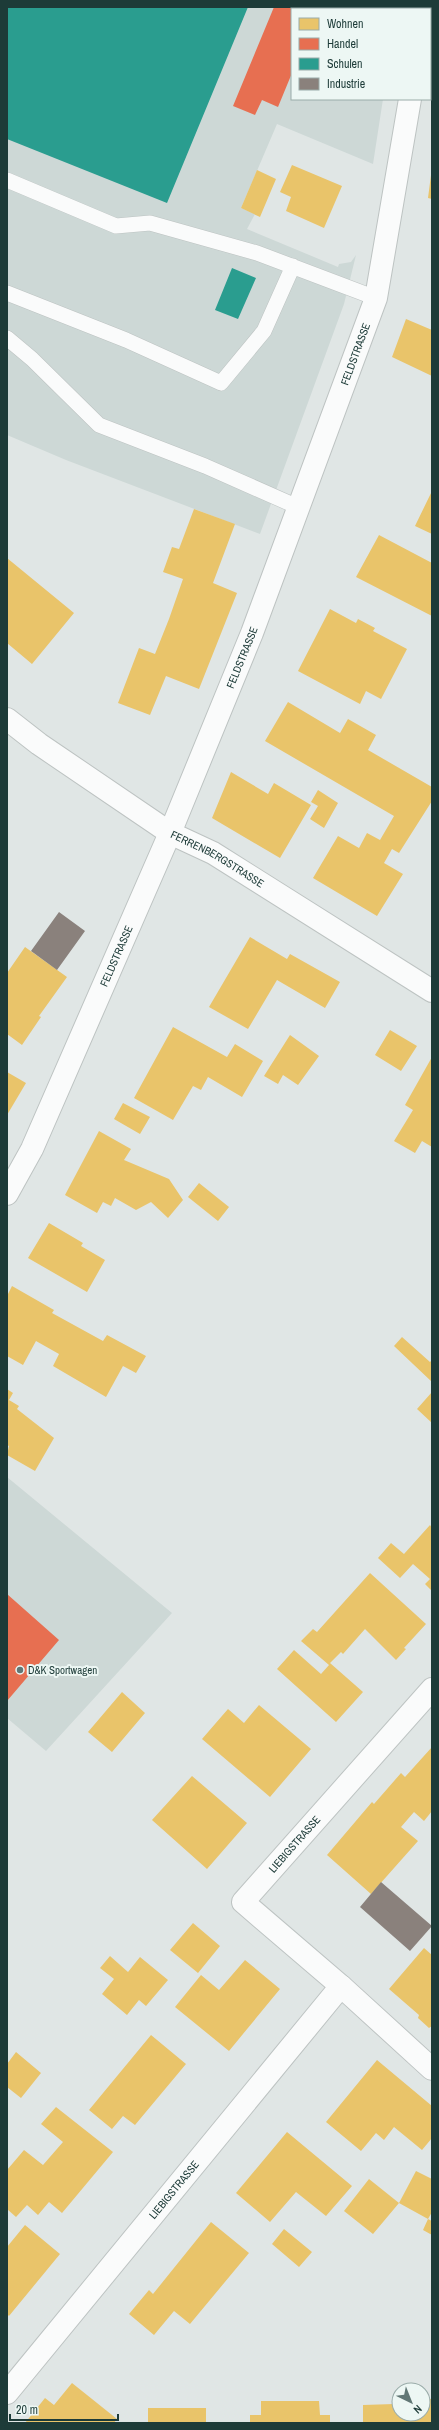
<svg xmlns="http://www.w3.org/2000/svg" width="439" height="2430" viewBox="0 0 439 2430" font-family="'Archivo Narrow',sans-serif">
  <rect width="100%" height="100%" fill="#e0e6e5"/>
  <path fill="#cdd8d6" d="M7,7H397V9H292V99H383L373,164L277,124L241,208L255,214L247,229L338,267L339,264L351,262L356,255L344,304L260,534L66,460L7,435Z
    M7,1477L172,1613L46,1751L7,1718Z"/>
  <path fill="#e9c46a" d="M292,165L342,186L324,228L286,211L291,197L280,192Z
    M257,170L276,179L260,217L241,208Z
    M431,175H432V199L428,198Z
    M406,319L432,330V376L392,357Z
    M432,491V534L415,526Z
    M194,509L235,524L213,583L237,593L199,689L166,676L150,715L118,703L139,648L155,654L169,619L183,579L163,572L172,547L179,549Z
    M379,535L432,563V616L356,577Z
    M7,558L74,613L32,664L7,643Z
    M330,609L356,623L358,619L375,628L373,631L407,649L381,699L366,691L360,704L298,671Z
    M288,702L340,733L348,719L376,735L368,750L432,787V801L399,853L392,849L384,863L403,874L377,916L313,878L338,836L359,848L367,833L380,840L394,816L265,741Z
    M231,772L268,794L274,783L311,805L280,858L212,818Z
    M318,790L338,803L324,828L310,819L318,806L311,802Z
    M250,937L287,959L290,954L340,982L325,1008L277,980L248,1029L209,1007Z
    M25,947L67,977L39,1016L41,1017L22,1045L7,1034V973Z
    M173,1027L227,1057L235,1044L263,1061L242,1097L208,1077L201,1090L193,1086L173,1120L134,1098Z
    M390,1030L417,1046L401,1071L375,1055Z
    M290,1035L319,1056L298,1085L283,1075L278,1084L264,1076Z
    M432,1057V1147L422,1141L415,1153L394,1141L413,1110L405,1105Z
    M7,1072L26,1083L7,1115Z
    M123,1103L150,1117L140,1134L114,1119Z
    M99,1131L131,1149L124,1160L169,1179L183,1200L168,1218L151,1202L136,1210L115,1198L111,1206L103,1202L97,1213L65,1195Z
    M199,1183L229,1207L218,1221L188,1197Z
    M49,1223L83,1243L81,1246L105,1260L87,1292L28,1258Z
    M12,1286L54,1310L52,1313L103,1341L107,1335L146,1356L136,1373L123,1366L106,1397L53,1366L59,1354L36,1341L23,1365L7,1356V1296Z
    M402,1337L430,1362L432,1360V1382L394,1346Z
    M7,1389L13,1393L9,1400L19,1406L17,1409L54,1438L35,1471L7,1455L9,1446L7,1445Z
    M432,1392V1423L417,1409Z
    M430,1525L432,1528V1591L425,1584L430,1579L413,1564L400,1578L378,1558L391,1543L404,1554Z
    M370,1573L426,1624L404,1648L406,1649L396,1660L365,1629L343,1654L341,1652L330,1663L363,1692L336,1722L277,1669L294,1650L321,1674L329,1665L301,1641L313,1629L317,1632Z
    M122,1692L145,1713L112,1752L88,1732Z
    M259,1705L311,1749L270,1797L202,1739L228,1709L244,1723Z
    M432,1747V1811L424,1821L414,1812L401,1827L418,1841L371,1894L327,1855L372,1802L374,1804L401,1773L405,1777Z
    M192,1776L247,1823L207,1869L152,1820Z
    M193,1923L220,1946L198,1973L170,1950Z
    M424,1948L432,1955V2026L429,2028L418,2018L419,2015L389,1989Z
    M110,1956L128,1972L140,1957L168,1980L146,2006L139,2000L127,2015L102,1994L114,1979L100,1968Z
    M245,1960L280,1989L229,2051L175,2007L201,1975L219,1990Z
    M151,2035L186,2064L135,2125L123,2116L112,2129L89,2110Z
    M16,2052L41,2073L21,2098L7,2087V2064Z
    M377,2060L432,2106V2138L422,2150L394,2127L384,2140L376,2133L361,2151L326,2122Z
    M56,2107L113,2152L62,2213L49,2202L38,2215L27,2205L16,2217L7,2209V2170L24,2150L43,2165L63,2142L41,2124Z
    M287,2132L352,2186L326,2216L296,2192L270,2222L236,2193Z
    M416,2171L432,2179V2212L428,2219L432,2221V2235L423,2230L428,2219L399,2203Z
    M369,2179L399,2203L373,2234L344,2211Z
    M211,2222L249,2253L190,2324L174,2311L154,2335L129,2314L149,2290L153,2294Z
    M25,2225L60,2254L9,2316L7,2314V2247Z
    M284,2229L312,2252L299,2267L272,2244Z
    M72,2383L117,2419L114,2423H25L45,2398L54,2405Z
    M394,2399H399V2414H423V2399H432V2423H363V2405L394,2404Z
    M261,2401H319L320,2415H330V2423H250V2415H261Z
    M148,2408H206V2423H148Z"/>
  <path fill="#e76f51" d="M274,7H319L318,9H292V73L278,107L262,100L255,115L233,106Z
    M346,7H398L397,9H346Z
    M7,1594L59,1640L7,1701Z"/>
  <path fill="#2a9d8f" d="M7,7H248L167,203L7,139Z
    M232,268L256,278L238,319L215,310Z"/>
  <path fill="#8a817c" d="M59,912L85,931L57,970L31,951Z
    M381,1882L432,1926L410,1951L360,1907Z"/>
  <g fill="none" stroke-linecap="round" stroke-linejoin="round">
    <defs>
      <path id="service" d="M7,180L116,226L150,223L257,253L376,298
        M7,293L126,340L221,383L264,331L293,266
        M7,338L32,359L99,425L205,466L298,507"/>
      <g id="minor">
        <path d="M425,9V7"/>
        <path id="s1" d="M7,719L39,744L170,833L213,853L432,991"/>
        <path id="s2" d="M7,1194L32,1149L170,833L252,633L376,298L410,99"/>
        <path d="M341,1986L432,2069"/>
        <path id="s3" d="M7,2393L341,1986L243,1902L432,1689"/>
      </g>
    </defs>
    <use href="#service" stroke="#bdc3c2" stroke-width="16"/>
    <use href="#minor" stroke="#bdc3c2" stroke-width="24"/>
    <use href="#service" stroke="#fafbfb" stroke-width="15"/>
    <use href="#minor" stroke="#fafbfb" stroke-width="22"/>
  </g>
  <circle fill="#617775" stroke="#edf7f4" stroke-width="1.5" cx="20" cy="1670" r="4"/>
  <g text-anchor="middle" stroke-width="4" stroke-linejoin="round" paint-order="stroke">
    <g font-size="11" fill="#1d3b38" stroke="#edf7f4">
      <text dy="4" stroke="none"><textPath href="#s2" startOffset="910">FELDSTRASSE</textPath></text>
      <text dy="4" stroke="none"><textPath href="#s2" startOffset="586">FELDSTRASSE</textPath></text>
      <text dy="4" stroke="none"><textPath href="#s1" startOffset="253">FERRENBERGSTRASSE</textPath></text>
      <text dy="4" stroke="none"><textPath href="#s2" startOffset="262">FELDSTRASSE</textPath></text>
      <text dy="4" stroke="none"><textPath href="#s3" startOffset="733">LIEBIGSTRASSE</textPath></text>
      <text dy="4" stroke="none"><textPath href="#s3" startOffset="263">LIEBIGSTRASSE</textPath></text>
    </g>
    <g font-size="11" fill="#1d3b38" stroke="#edf7f4" text-anchor="start">
      <text x="28" y="1674">D&amp;K Sportwagen</text>
    </g>
  </g>
  <rect width="439" height="2430" fill="none" stroke="#1d3b38" stroke-width="16"/>
  <rect x="291" y="8" width="140" height="92" fill="#edf7f4" stroke="#9aaca9"/>
  <rect x="299" y="18" width="20" height="12" fill="#e9c46a" stroke="#9aaca9"/>
  <text x="327" y="28" font-size="12" fill="#1d3b38">Wohnen</text>
  <rect x="299" y="38" width="20" height="12" fill="#e76f51" stroke="#9aaca9"/>
  <text x="327" y="48" font-size="12" fill="#1d3b38">Handel</text>
  <rect x="299" y="58" width="20" height="12" fill="#2a9d8f" stroke="#9aaca9"/>
  <text x="327" y="68" font-size="12" fill="#1d3b38">Schulen</text>
  <rect x="299" y="78" width="20" height="12" fill="#8a817c" stroke="#9aaca9"/>
  <text x="327" y="88" font-size="12" fill="#1d3b38">Industrie</text>
  <g transform="translate(411 2402) rotate(137)"><circle r="19" fill="#edf7f4" stroke="#9aaca9"/>
  <path d="M0-3L7 15L0 10L-7 15Z" fill="#617775"/>
  <text y="-6" font-size="11" font-weight="bold" text-anchor="middle" fill="#1d3b38">N</text>
  </g>
  <path d="M10 2414v6h108v-6" fill="none" stroke="#1d3b38" stroke-width="2"/>
  <text x="16" y="2414" font-size="12" fill="#1d3b38" stroke="#edf7f4" stroke-width="3" paint-order="stroke">20 m</text>
</svg>
